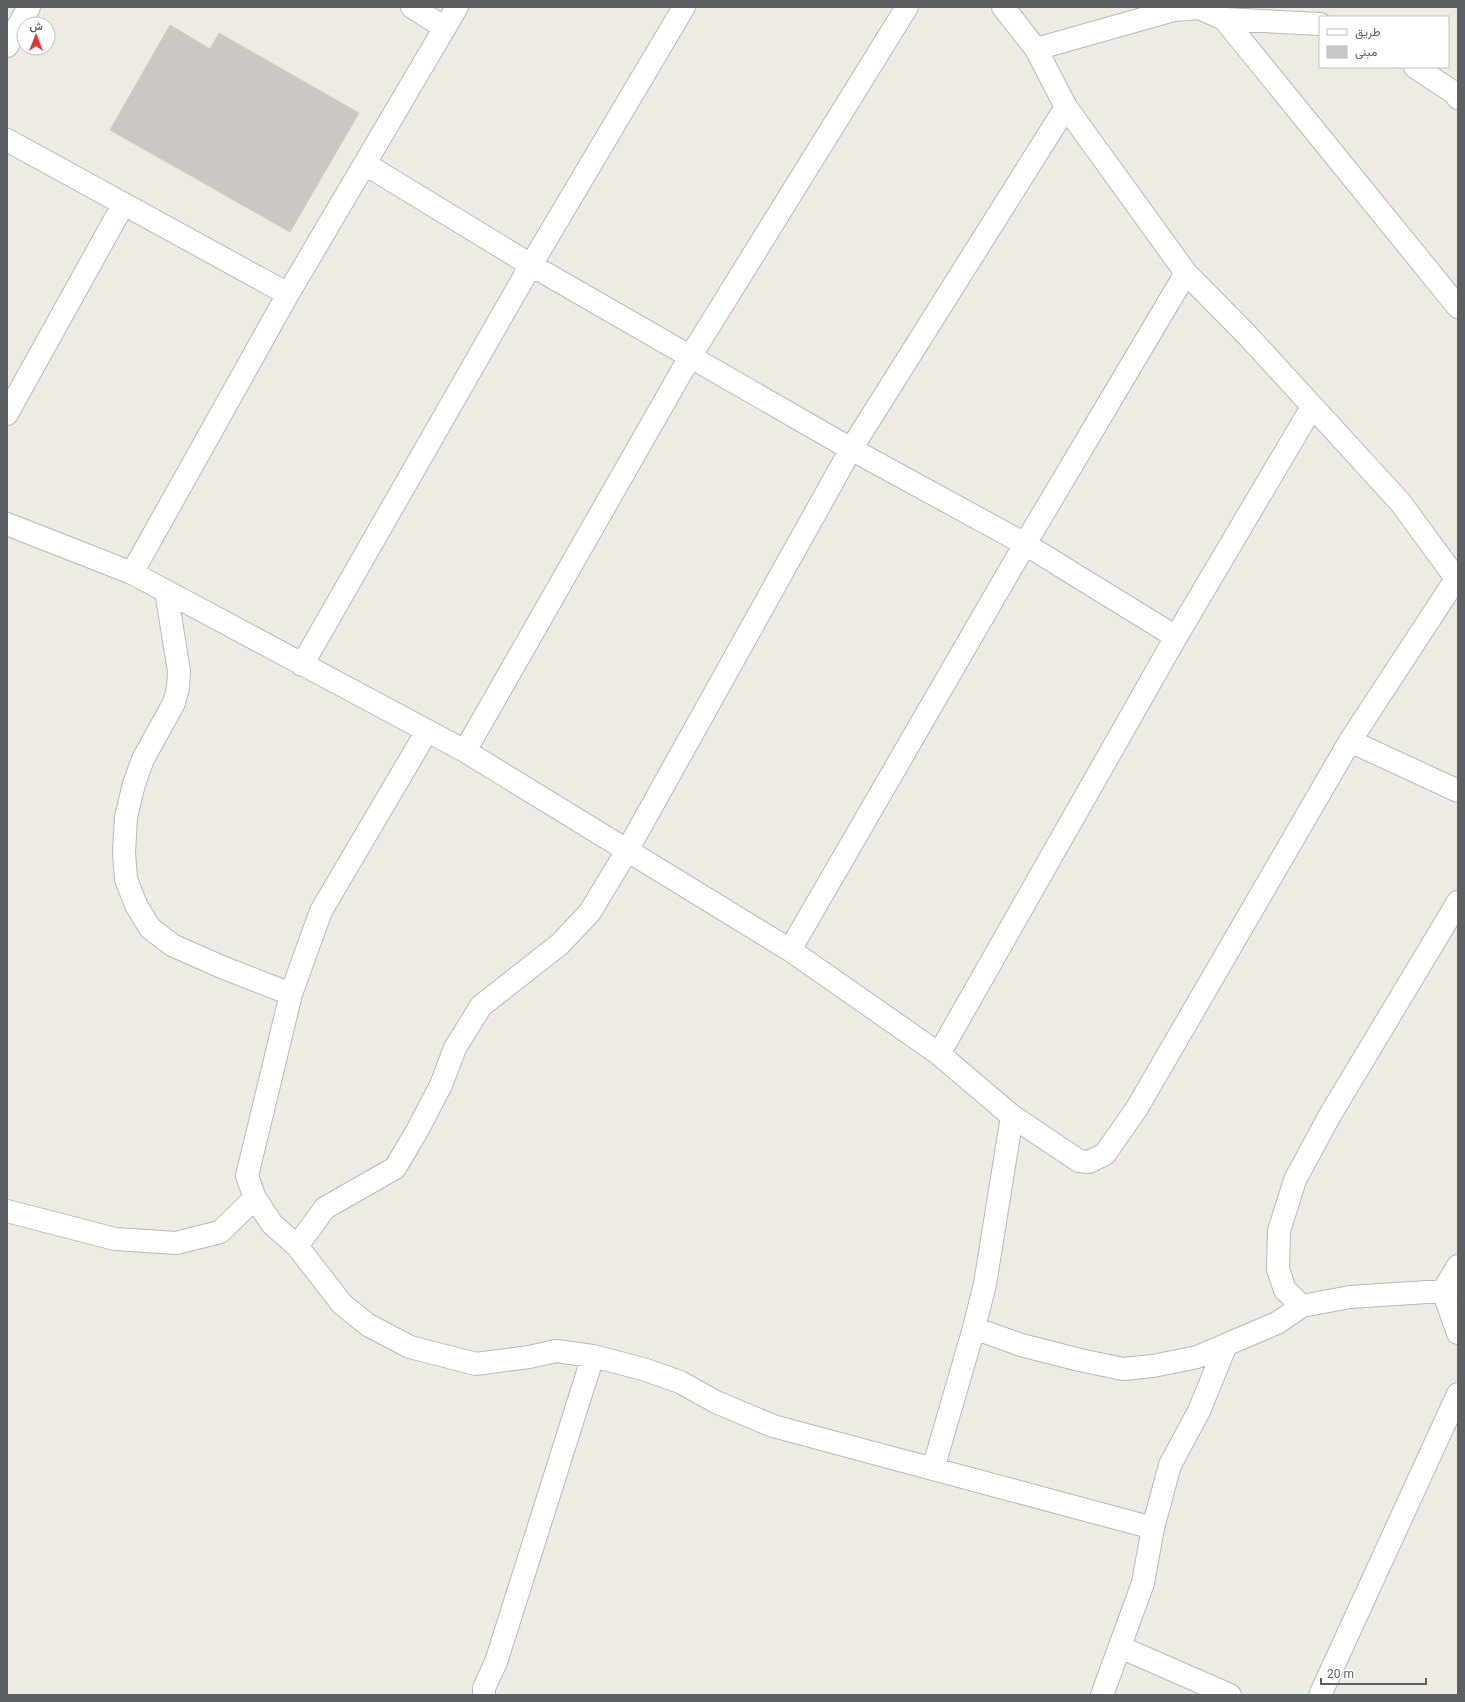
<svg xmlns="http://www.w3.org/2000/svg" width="1465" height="1702" viewBox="0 0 1465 1702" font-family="Roboto,Vazirmatn,sans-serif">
  <rect width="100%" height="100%" fill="#eeebe3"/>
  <path fill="#cbc7c2" stroke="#d3ccc1" d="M170,25L210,49L219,33L359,113L290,232L110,130Z"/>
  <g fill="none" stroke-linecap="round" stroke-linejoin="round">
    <defs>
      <path id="minor" d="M412,7L445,28
        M1003,7L1036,49L1066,107L1186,273L1249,337L1400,502L1458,581
        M1224,19L1320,24
        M7,46L29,7
        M1036,49L1174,10L1199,8L1224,19L1458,307
        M1415,67L1453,92L1458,98
        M7,140L288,294
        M365,164L531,265L851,449L1025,544L1176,637
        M7,414L123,205
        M7,524L132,573L465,751L790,950L939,1054L1012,1116L1079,1161L1089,1162L1105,1154L1137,1108L1350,741L1456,579L1458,578
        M132,573L288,294L457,7
        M166,591L179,671L178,688L174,703L143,759L134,784L126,817L124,852L126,879L136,905L150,928L172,945L224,968L291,994
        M302,665L531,265L684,7
        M427,731L321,911L291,994L247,1176L255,1198L272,1224L297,1246L342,1304L368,1325L410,1347L476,1364L529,1357L556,1351L593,1356L643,1369L680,1382L716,1402L773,1426L1153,1528
        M1350,741L1458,791
        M465,751L690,357L907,7
        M1458,902L1330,1115L1295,1180L1279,1231L1278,1269L1285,1290L1302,1306L1350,1297L1458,1290
        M790,950L1025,544L1186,273
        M939,1054L1176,637L1312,407
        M1012,1116L985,1284L974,1328L1021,1345L1080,1360L1123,1369L1153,1366L1197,1357L1277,1323L1302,1306
        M7,1211L115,1239L176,1243L220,1232L255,1198
        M297,1246L325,1208L395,1168L417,1131L441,1085L455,1048L481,1006L560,944L590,912L628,849L851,449L1066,107
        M1458,1266L1443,1291L1458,1333
        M933,1469L974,1328
        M1120,1647L1230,1695
        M484,1695V1688L496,1662L593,1356
        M1102,1695L1143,1583L1153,1528L1170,1465L1199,1411L1226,1345
        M1320,1695L1458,1394"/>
    </defs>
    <use href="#minor" stroke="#b6b9bd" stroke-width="24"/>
    <use href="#minor" stroke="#fff" stroke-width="22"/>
  </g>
  <rect width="1465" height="1702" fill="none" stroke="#5b6064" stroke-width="16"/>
  <rect x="1319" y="16" width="130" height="52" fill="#ffffff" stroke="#bdbfc1"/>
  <rect x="1327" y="29" width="20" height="6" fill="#ffffff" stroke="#bdbfc1"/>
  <text x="1355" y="36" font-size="12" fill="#5b6064">طريق</text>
  <rect x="1327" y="46" width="20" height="12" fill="#cbc7c2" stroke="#bdbfc1"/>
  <text x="1355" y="56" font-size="12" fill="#5b6064">مبنى</text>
  <g transform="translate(36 36)"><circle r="19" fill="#ffffff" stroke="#bdbfc1"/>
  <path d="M0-3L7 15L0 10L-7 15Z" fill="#eb302d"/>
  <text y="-6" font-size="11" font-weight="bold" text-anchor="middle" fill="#5b6064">ش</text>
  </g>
  <path d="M1321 1678v6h105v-6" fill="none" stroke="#5b6064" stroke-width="2"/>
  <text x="1327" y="1678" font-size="12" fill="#5b6064" stroke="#ffffff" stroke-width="3" paint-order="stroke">20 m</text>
</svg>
